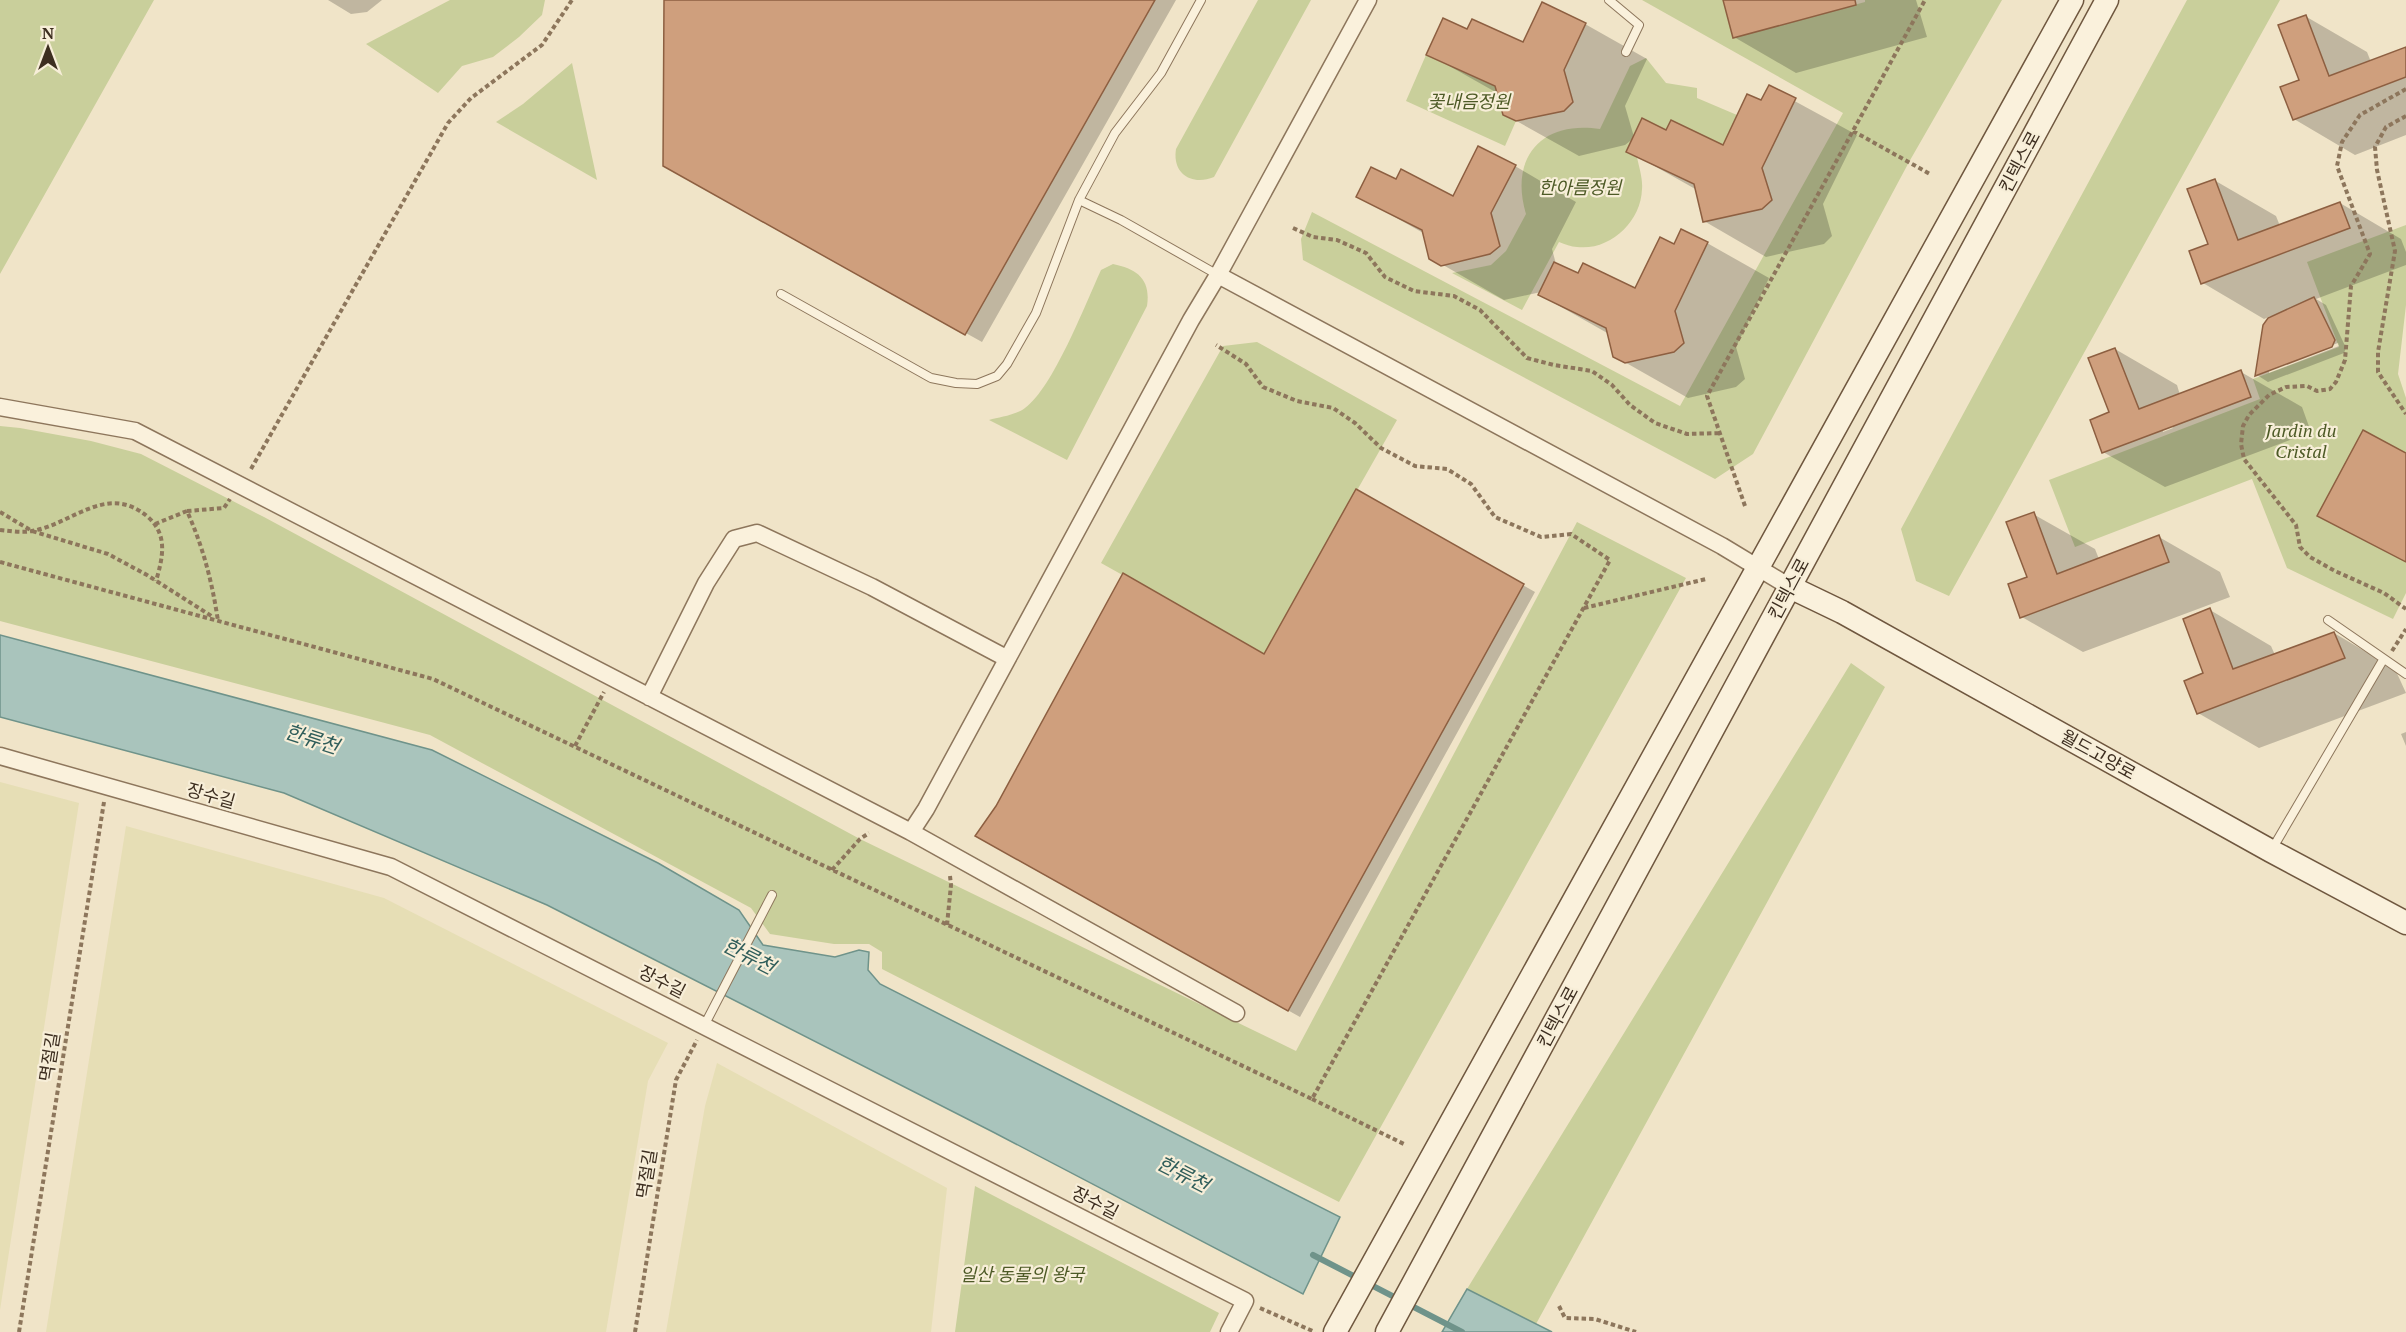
<svg xmlns="http://www.w3.org/2000/svg" width="2406" height="1332" viewBox="0 0 2406 1332" font-family="'PT Serif','Noto Sans KR',serif">
  <rect width="100%" height="100%" fill="#f0e4c8"/>
  <path fill="#e6deb5" d="M0,782L79,803L0,1310Z
    M126,826L384,898L668,1043L648,1081L606,1332H46Z
    M717,1063L947,1188L931,1332H666L705,1106Z"/>
  <path fill="#c9cf9b" d="M0,0H154L0,274Z
    M450,0H545L542,15L519,37L493,57L462,66L438,93L366,44Z
    M1258,0H1311L1214,177C1192,186 1172,174 1176,149Z
    M1642,0H1723L1733,38L1865,2V0H2002L1909,162L1753,454L1715,479L1303,260L1301,239L1312,212L1680,406L1843,113Z
    M2187,0H2280L1949,596L1916,581L1901,529Z
    M1426,55L1495,86L1503,115L1516,121L1505,146L1406,101Z
    M1646,58L1666,83L1697,88V98L1737,115L1723,145L1671,120L1666,130L1642,119L1626,152L1637,157C1639,167 1643,179 1642,189C1641,222 1610,251 1577,247C1571,247 1565,244 1559,242L1522,310L1452,273L1491,265L1506,251L1526,214C1509,157 1542,120 1600,129L1630,66Z
    M572,63L597,180L496,122L523,104Z
    M2406,225V305L2398,374L2406,398V593L2393,619L2287,568L2252,479L2075,547L2049,480L2260,399L2253,379L2339,347L2307,262Z
    M1113,264C1138,269 1151,280 1147,306L1067,460L989,420C1000,417 1016,415 1025,408C1053,388 1085,305 1101,270Z
    M1257,342L1397,420L1264,654L1101,563L1223,346Z
    M0,426L20,428L91,441L141,454L264,517L860,839L1296,1051L1577,522L1686,578L1339,1202L882,969V952L869,944H834L770,934L751,908L430,735L0,621Z
    M1851,663L1885,687L1536,1324L1467,1289Z
    M975,1186L1219,1313L1210,1332H955Z"/>
  <path fill="#a9c4bc" stroke="#6f938a" stroke-width="1.5" d="M0,635L432,750L658,863L739,910L763,945L835,957L859,950L869,952L868,970L880,984L1340,1217L1303,1294L993,1132L547,905L284,793L0,717Z
    M1467,1289L1552,1332H1442Z"/>
  <path fill="#0003" fill-rule="evenodd" d="M328,0H382L367,12L351,14Z
    M666,0H1176L982,342L664,165Z
    M1724,0H1916L1927,37L1796,73L1734,37Z
    M2305,16L2367,52L2371,62L2406,49V135L2355,155L2294,119L2301,81Z
    M1585,24L1647,59L1625,106L1634,137L1667,132L1723,147L1762,102L1769,87L1857,135L1823,204L1832,236L1824,244L1766,257L1704,221L1697,190L1628,151L1634,138L1625,145L1579,156L1504,114L1499,94L1428,54L1468,31L1524,44Z
    M1515,166L1576,202L1552,249L1556,264L1579,275L1636,290L1674,246L1707,243L1769,278L1736,347L1745,379L1736,387L1688,398L1614,356L1609,334L1540,295L1541,292L1504,300L1431,258L1425,234L1358,196L1396,181L1454,198Z
    M2214,180L2276,216L2280,226L2340,203L2401,239L2406,252V265L2316,299L2326,305L2346,348L2344,353L2268,382L2257,375L2265,326L2271,316L2264,319L2203,283L2210,245ZM2338,343L2339,346L2269,373V369Z
    M2115,349L2177,385L2180,395L2241,372L2302,407L2311,432L2165,487L2103,452L2111,413ZM2171,425L2173,428L2163,432V429Z
    M1356,491L1535,592L1300,1017L978,836L1264,656Z
    M2033,514L2095,549L2099,559L2159,537L2220,572L2230,597L2083,652L2022,617L2029,578Z
    M2210,610L2271,646L2275,655L2334,633L2395,669L2406,693L2259,748L2198,713L2205,674Z
    M2406,732V746L2401,734Z"/>
  <g fill="none" stroke-linecap="round" stroke-linejoin="round">
    <path stroke="#6f938a" stroke-width="6" d="M1313,1255L1462,1332"/>
  </g>
  <path fill="#cf9f7d" stroke="#8d5f41" stroke-width="1.5" d="M664,0H1155L965,335L663,166Z
    M1723,0H1855L1856,5L1733,38Z
    M1542,2L1586,23L1564,70L1573,102L1564,111L1516,121L1503,115L1495,86L1426,55L1443,18L1467,29L1472,19L1523,42Z
    M2306,15L2329,76L2406,47V77L2293,120L2280,87L2299,80L2278,25Z
    M1769,85L1796,98L1762,168L1772,200L1762,209L1703,222L1694,184L1626,152L1642,118L1666,130L1671,120L1723,145L1747,94L1761,100Z
    M1478,146L1516,165L1491,213L1500,246L1490,254L1441,266L1429,259L1422,230L1356,197L1371,167L1396,179L1401,169L1453,196Z
    M2215,179L2238,240L2340,202L2350,228L2201,284L2189,251L2208,244L2187,189Z
    M1681,229L1708,242L1675,311L1684,343L1674,352L1625,363L1613,357L1606,328L1538,295L1554,262L1578,273L1583,263L1635,288L1660,237L1674,244Z
    M2314,297L2335,340L2332,347L2255,376L2263,325L2268,318Z
    M2115,348L2139,409L2241,370L2251,397L2102,453L2090,420L2109,412L2088,358Z
    M2363,430L2406,453V562L2317,516Z
    M1356,489L1524,584L1288,1011L975,836L996,806L1123,573L1264,654Z
    M2034,512L2057,574L2159,535L2169,562L2020,618L2008,584L2027,577L2006,522Z
    M2210,608L2233,669L2334,632L2345,658L2197,714L2184,681L2203,673L2183,619Z"/>
  <g fill="none" stroke-linecap="round" stroke-linejoin="round">
    <defs>
      <path id="service" d="M1609,0L1639,25L1626,52
        M1079,200L1121,220L1218,275
        M781,294L931,378L956,383L977,384L997,376L1007,364L1036,313L1079,200L1115,133L1161,73L1201,0
        M2328,620L2406,674
        M2271,851L2383,660
        M704,1026L772,895"/>
      <path id="minor" d="M1218,275L1722,546L1790,587
        M0,407L135,431L911,832L1236,1013
        M649,697L706,583L734,539L757,533L872,587L1006,658
        M0,756L391,867L1245,1301L1229,1332
        M911,832L926,809L1191,320L1218,275L1368,0"/>
      <path id="secondary" d="M1790,587L1842,612L2271,851L2406,923
        M1335,1332L2072,0
        M1387,1332L2107,0"/>
    </defs>
    <use href="#service" stroke="#8d765c" stroke-width="10"/>
    <use href="#minor" stroke="#8d765c" stroke-width="19"/>
    <use href="#secondary" stroke="#6f573f" stroke-width="25"/>
    <path stroke="#8d765c" stroke-width="4" stroke-dasharray="4.5 3" stroke-linecap="butt" d="M2406,89L2360,115L2342,142L2337,166L2370,254L2351,286L2345,360L2336,382L2330,389L2317,391L2307,386L2286,387L2269,395L2249,415L2243,426L2241,444L2244,459L2296,525L2300,547L2310,557L2335,571L2384,593L2406,609
      M2406,116L2386,127L2375,147L2377,170L2395,251L2378,352V372L2406,414
      M1853,131L1930,174
      M1293,228L1313,237L1337,240L1366,253L1385,277L1414,291L1454,296L1480,310L1527,358L1554,365L1592,371L1612,385L1630,405L1655,423L1687,434L1720,433
      M251,469L448,123L471,98L542,45L572,0
      M1745,506L1707,396L1925,0
      M187,511L224,508L230,499
      M0,512L32,531L108,554L147,575L213,617
      M155,524L187,511C203,547 212,581 218,621
      M0,530C10,531 22,533 32,531C73,524 107,482 148,517C168,535 163,557 156,581
      M0,562L433,679L1312,1099L1610,560L1571,534L1541,537L1495,517L1471,484L1447,469L1415,466L1381,448L1355,423L1333,408L1297,401L1263,387L1246,364L1216,345
      M1584,608L1706,579
      M2392,651L2406,629
      M575,746L604,692
      M832,870L860,839L869,833
      M947,925L951,885L950,876
      M1312,1099L1406,1145
      M1559,1306L1565,1318L1595,1319L1636,1332
      M1260,1308L1315,1332
      M19,1332L104,802
      M635,1332L676,1080L697,1040"/>
    <use href="#service" stroke="#faf1dc" stroke-width="8"/>
    <use href="#minor" stroke="#faf1dc" stroke-width="16"/>
    <use href="#secondary" stroke="#faf1dc" stroke-width="22"/>
  </g>
  <g text-anchor="middle" stroke-width="4.5" stroke-linejoin="round" paint-order="stroke">
    <g font-size="18" font-style="italic" fill="#4d5a26" stroke="#f7eed8">
      <text x="1469" y="108">꽃내음정원</text>
      <text x="1580" y="194">한아름정원</text>
      <text x="2301" y="437">Jardin du<tspan x="2301" dy="21">Cristal</tspan></text>
      <text x="1022" y="1281">일산 동물의 왕국</text>
    </g>
    <g font-size="18" fill="#3d2e20" stroke="#f7eed8">
      <text transform="translate(2020 162) rotate(-62)" y="6">킨텍스로</text>
      <text transform="translate(1789 589) rotate(-62)" y="6">킨텍스로</text>
      <text transform="translate(2098 755) rotate(29)" y="6">월드고양로</text>
      <text transform="translate(211 796) rotate(16)" y="6">장수길</text>
      <text transform="translate(662 982) rotate(27)" y="6">장수길</text>
      <text transform="translate(1558 1017) rotate(-62)" y="6">킨텍스로</text>
      <text transform="translate(50 1057) rotate(-81)" y="6">멱절길</text>
      <text transform="translate(647 1174) rotate(-81)" y="6">멱절길</text>
      <text transform="translate(1095 1203) rotate(27)" y="6">장수길</text>
    </g>
    <g font-size="20" font-style="italic" fill="#2f5d5a" stroke="#f7eed8">
      <text transform="translate(312 739) rotate(18)" y="7">한류천</text>
      <text transform="translate(749 956) rotate(27)" y="7">한류천</text>
      <text transform="translate(1183 1174) rotate(27)" y="7">한류천</text>
    </g>
  </g>
  <g transform="translate(48 48)" stroke="#f7eed8" stroke-width="4.5" paint-order="stroke">
  <path d="M0-4.5L10 22L0 15L-10 22Z" fill="#3d2e20"/>
  <text y="-9" font-size="16" font-weight="bold" text-anchor="middle" fill="#3d2e20">N</text>
  </g>
</svg>
